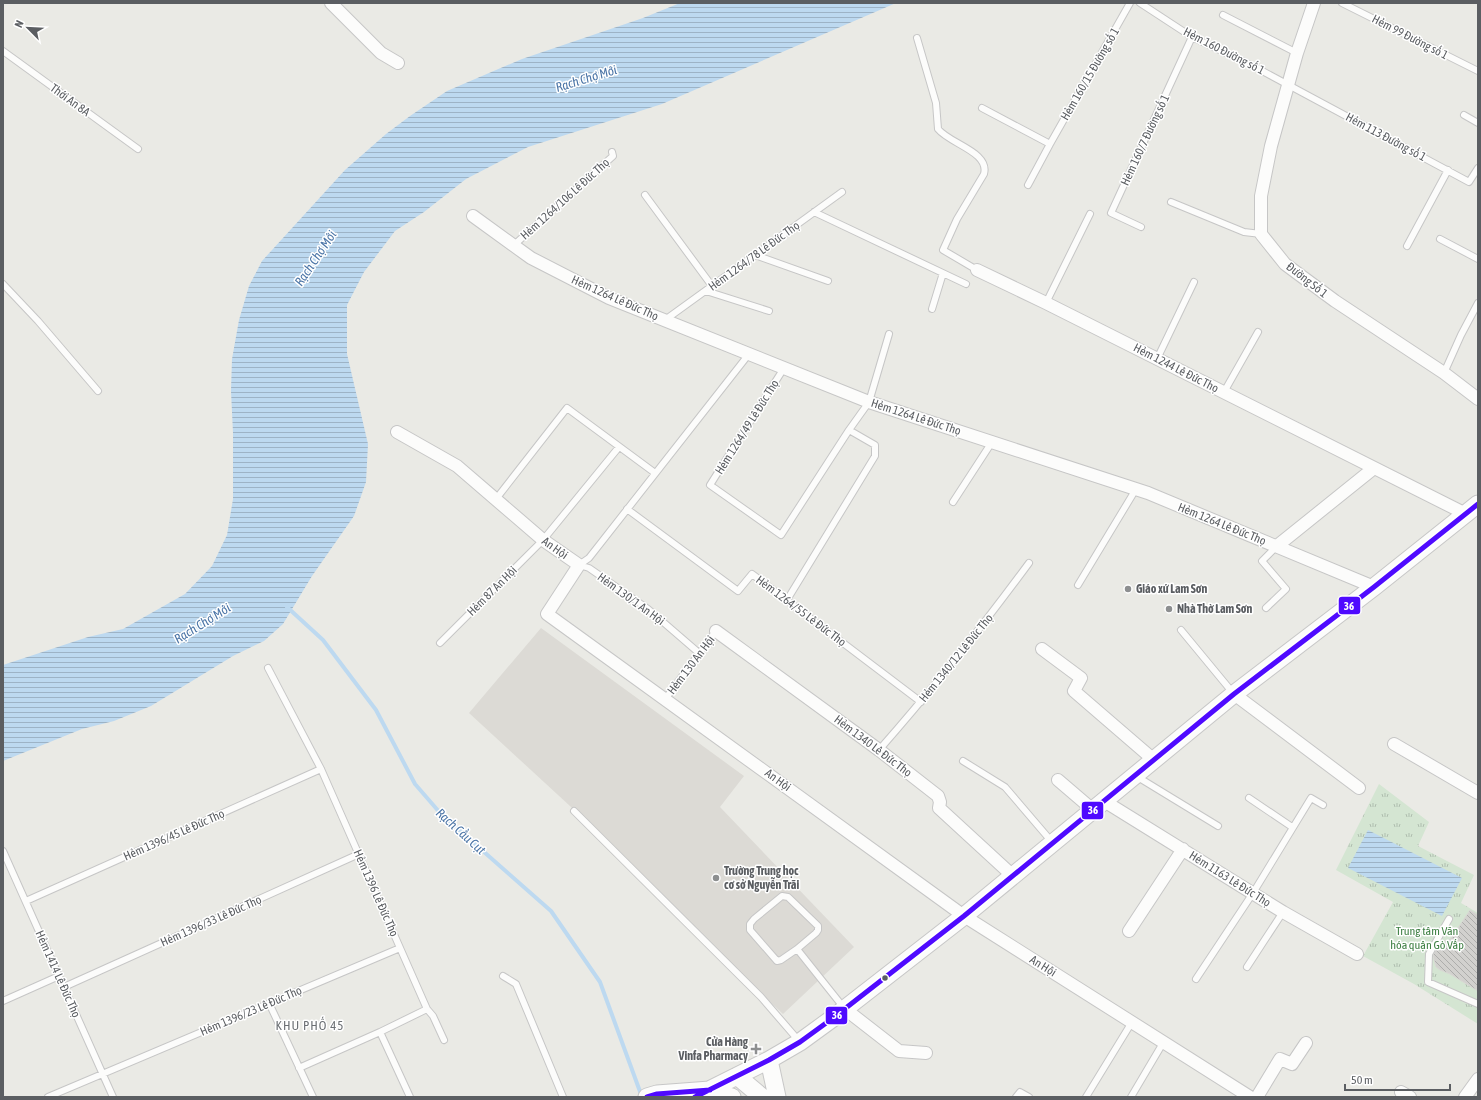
<svg xmlns="http://www.w3.org/2000/svg" width="1481" height="1100" viewBox="0 0 1481 1100" font-family="'Asap Condensed',sans-serif">
  <defs>
    <pattern id="grass-tufts" width="24" height="20" patternUnits="userSpaceOnUse"><rect width="24" height="20" fill="#d4e5d2"/><path d="M3 7l-1-3M5 7V3M7 7l1-3M15 17l-1-3M17 17v-4M19 17l1-3" fill="none" stroke="#afbdae"/></pattern>
    <pattern id="water-rules" width="6" height="5" patternUnits="userSpaceOnUse"><rect width="6" height="5" fill="#bdd9f0"/><path d="M0 2.5h6" fill="none" stroke="#9db3c6"/></pattern>
    <pattern id="building-back-hatch" width="6" height="6" patternUnits="userSpaceOnUse"><rect width="6" height="6" fill="#d2d1ce"/><path d="M-1 5l2 2M0 0l6 6M5-1l2 2" fill="none" stroke="#adadab"/></pattern>
  </defs>
  <rect width="100%" height="100%" fill="#eaeae5"/>
  <path fill="#dcdad5" d="M541,628L744,776L720,807L854,947L783,1014L703,939L583,818L469,713Z"/>
  <path fill="url(#grass-tufts)" d="M1379,784L1429,822L1418,846L1474,875L1461,903L1478,913V1024L1414,984L1363,956L1393,902L1336,870Z"/>
  <path fill="url(#water-rules)" d="M680,3H896L662,104L528,147L466,179L424,212L395,231L364,272L347,305V354L368,444L366,482L354,516L312,576L283,624L264,641L233,656L151,706L114,721L82,729L3,761V665L88,637L123,629L185,594L212,566L227,535L233,499V433L231,391L232,359L239,320L249,286L262,261L345,170L386,134L410,116L447,91L522,59L643,18Z
    M1368,830L1462,878L1442,916L1348,868Z"/>
  <g fill="none" stroke-linecap="round" stroke-linejoin="round">
    <path stroke="#bdd9f0" stroke-width="4" d="M287,607L323,640L376,710L415,784L441,814L551,911L600,982L642,1097"/>
  </g>
  <path fill="url(#building-back-hatch)" stroke="#d9d8d4" d="M1470,910L1478,915V991L1450,974L1440,970L1436,967L1433,956L1436,946L1445,941L1450,940Z"/>
  <g fill="none" stroke-linecap="round" stroke-linejoin="round">
    <defs>
      <path id="lane" d="M1140,3L1192,37L1253,66L1469,182L1478,168
        M1342,3L1478,71
        M1223,15L1297,53
        M917,38L936,103L938,129C950,144 990,152 984,174L957,219L943,250L977,270
        M3,51L138,149
        M982,108L1050,144
        M1464,115L1478,123
        M1028,185L1050,144L1130,3
        M645,195L712,286
        M1171,202L1244,232L1261,234
        M814,212L966,284
        M1141,227L1111,213L1192,37
        M1440,239L1478,259
        M514,245L613,156L612,152
        M1407,246L1448,170
        M755,255L828,281
        M3,284L38,321L98,391
        M706,291L769,311
        M1046,303L1090,214
        M932,309L943,273
        M665,320L842,192
        M1157,359L1194,282
        M784,368L710,485L781,535L849,430L869,402L889,334
        M1444,373L1461,335L1478,303
        M1224,392L1258,332
        M496,499L567,408L655,473
        M953,502L992,442
        M627,509L738,591L752,574L921,702
        M579,565L589,558L749,354
        M579,565L589,568L648,609L699,653
        M1078,585L1136,489
        M787,600L875,456V445L849,430
        M1266,608L1286,589L1262,561L1277,546
        M1181,630L1233,693
        M440,643L543,540L619,447
        M268,668L321,769L427,1009L380,1032L410,1097
        M666,698L716,631
        M879,750C932,690 981,628 1029,563
        M963,761L1005,787L1052,842
        M1136,776L1218,826
        M1249,798L1292,827
        M574,811L761,997L799,1041
        M3,851L113,1097
        M26,901L321,769
        M1449,919L1429,954L1428,982L1478,1004
        M797,949L781,960L777,961L750,930V924L754,919L782,896L788,897L818,926V930L816,933L797,949L844,1008
        M1247,967L1283,912
        M503,976L516,984L563,1097
        M1196,979L1253,893L1311,798L1323,805
        M64,987L359,854
        M3,1001L59,976
        M269,1003L313,1097
        M427,1009L433,1016L444,1040
        M299,1068L380,1032
        M48,1097L400,948
        M1016,1097L1020,1092L1029,1097
        M1086,1097L1132,1022
        M1131,1097L1163,1043"/>
      <path id="street" d="M331,3L381,53L398,63
        M1314,3L1297,53L1271,146L1261,196V234L1285,264L1335,301L1444,373L1478,399
        M473,216L531,258L609,298L869,402L1148,493L1374,587
        M977,270L1046,303L1466,514
        M397,432L457,466L543,540L579,565L547,614L964,916L1250,1097
        M1277,546L1374,468
        M716,631L879,750L938,796L940,802L939,808L1013,876
        M1042,649L1081,678L1074,691L1154,760
        M1234,694L1359,788
        M1394,744L1478,793
        M1058,780L1093,810
        M1104,801L1283,912L1357,954
        M1129,931L1183,849
        M845,1009L899,1051L926,1053
        M1401,1092L1410,1097
        M1257,1097L1280,1059L1292,1064L1306,1043
        M1465,1097L1478,1079"/>
      <path id="secondary" d="M769,1060L777,1097
        M737,1076L762,1097
        M647,1097L657,1094L710,1090L732,1097
        M695,1097L769,1060L800,1042L833,1018L964,916L1234,694L1374,587L1478,504"/>
    </defs>
    <use href="#lane" stroke="#c6c6c6" stroke-width="8"/>
    <use href="#street" stroke="#c6c6c6" stroke-width="14"/>
    <use href="#secondary" stroke="#c7c7c7" stroke-width="19"/>
    <use href="#lane" stroke="#fcfcfb" stroke-width="6"/>
    <use href="#street" stroke="#fcfcfb" stroke-width="12"/>
    <use href="#secondary" stroke="#fcfcfb" stroke-width="17"/>
    <defs>
      <path id="bus-1" d="M647,1097L657,1094L710,1090
        M695,1097L769,1060L800,1042L833,1018L964,916L1234,694L1374,587L1478,504"/>
    </defs>
    <use href="#bus-1" stroke="#fff" stroke-width="8"/>
    <use href="#bus-1" stroke="#4f0aff" stroke-width="5"/>
  </g>
  <g fill="#8d8f90" stroke="#fff" stroke-width="1.5">
    <circle cx="1128" cy="589" r="4"/>
    <circle cx="1169" cy="609" r="4"/>
    <circle cx="716" cy="878" r="4"/>
    <path d="M754 1043h4v4h4v4h-4v4h-4v-4h-4v-4h4z"/>
  </g>
  <circle fill="#5b5e62" stroke="#fff" stroke-width="1.5" cx="885" cy="978" r="3.5"/>
  <g text-anchor="middle" stroke-width="3" stroke-linejoin="round" paint-order="stroke">
    <g font-size="12" fill="#5b5e62" stroke="#fff">
      <text transform="translate(1410 37) rotate(27)" y="4">Hẻm 99 Đường số 1</text>
      <text transform="translate(1224 51) rotate(27)" y="4">Hẻm 160 Đường số 1</text>
      <text transform="translate(1090 74) rotate(-60)" y="4">Hẻm 160/15 Đường số 1</text>
      <text transform="translate(70 100) rotate(36)" y="4">Thới An 8A</text>
      <text transform="translate(1386 137) rotate(28)" y="4">Hẻm 113 Đường số 1</text>
      <text transform="translate(1145 140) rotate(-65)" y="4">Hẻm 160/7 Đường số 1</text>
      <text transform="translate(565 199) rotate(-42)" y="4">Hẻm 1264/106 Lê Đức Thọ</text>
      <text transform="translate(754 256) rotate(-36)" y="4">Hẻm 1264/78 Lê Đức Thọ</text>
      <text transform="translate(1307 280) rotate(38)" y="4">Đường Số 1</text>
      <text transform="translate(615 298) rotate(24)" y="4">Hẻm 1264 Lê Đức Thọ</text>
      <text transform="translate(1176 368) rotate(27)" y="4">Hẻm 1244 Lê Đức Thọ</text>
      <text transform="translate(916 417) rotate(18)" y="4">Hẻm 1264 Lê Đức Thọ</text>
      <text transform="translate(747 427) rotate(-58)" y="4">Hẻm 1264/49 Lê Đức Thọ</text>
      <text transform="translate(1222 524) rotate(22)" y="4">Hẻm 1264 Lê Đức Thọ</text>
      <text transform="translate(555 548) rotate(35)" y="4">An Hội</text>
      <text transform="translate(492 591) rotate(-45)" y="4">Hẻm 87 An Hội</text>
      <text transform="translate(631 599) rotate(36)" y="4">Hẻm 130/1 An Hội</text>
      <text transform="translate(801 611) rotate(37)" y="4">Hẻm 1264/55 Lê Đức Thọ</text>
      <text transform="translate(956 658) rotate(-51)" y="4">Hẻm 1340/12 Lê Đức Thọ</text>
      <text transform="translate(691 665) rotate(-53)" y="4">Hẻm 130 An Hội</text>
      <text transform="translate(873 746) rotate(37)" y="4">Hẻm 1340 Lê Đức Thọ</text>
      <text transform="translate(778 780) rotate(36)" y="4">An Hội</text>
      <text transform="translate(174 835) rotate(-24)" y="4">Hẻm 1396/45 Lê Đức Thọ</text>
      <text transform="translate(1230 879) rotate(32)" y="4">Hẻm 1163 Lê Đức Thọ</text>
      <text transform="translate(376 893) rotate(66)" y="4">Hẻm 1396 Lê Đức Thọ</text>
      <text transform="translate(211 921) rotate(-24)" y="4">Hẻm 1396/33 Lê Đức Thọ</text>
      <text transform="translate(1043 966) rotate(32)" y="4">An Hội</text>
      <text transform="translate(58 974) rotate(66)" y="4">Hẻm 1414 Lê Đức Thọ</text>
      <text transform="translate(251 1011) rotate(-23)" y="4">Hẻm 1396/23 Lê Đức Thọ</text>
    </g>
    <g font-size="12" font-weight="bold" fill="#5b5e62" stroke="#fff" text-anchor="start">
      <text x="1136" y="593">Giáo xứ Lam Sơn</text>
      <text x="1177" y="613">Nhà Thờ Lam Sơn</text>
      <text x="724" y="875">Trường Trung học<tspan x="724" dy="14">cơ sở Nguyễn Trãi</tspan></text>
      <text x="748" y="1046" text-anchor="end">Cửa Hàng<tspan x="748" dy="14">Vinfa Pharmacy</tspan></text>
    </g>
    <g font-size="12" fill="#3e7f43" stroke="#fff">
      <text x="1427" y="935">Trung tâm Văn<tspan x="1427" dy="14">hóa quận Gò Vấp</tspan></text>
    </g>
    <g font-size="13" font-style="italic" fill="#4a74a6" stroke="#fff">
      <text transform="translate(586 78) rotate(-17)" y="5">Rạch Chợ Mới</text>
      <text transform="translate(315 258) rotate(-56)" y="5">Rạch Chợ Mới</text>
      <text transform="translate(202 623) rotate(-32)" y="5">Rạch Chợ Mới</text>
      <text transform="translate(461 831) rotate(42)" y="5">Rạch Cầu Cụt</text>
    </g>
    <g font-size="13" letter-spacing="1" fill="#6c7074" stroke="#fff">
      <text x="310" y="1030">KHU PHỐ 45</text>
    </g>
  </g>
  <g stroke="#fff" stroke-width="1.5">
    <rect x="1338" y="596" width="23" height="19" rx="4" fill="#4f0aff"/>
    <rect x="1081" y="801" width="23" height="19" rx="4" fill="#4f0aff"/>
    <rect x="825" y="1006" width="23" height="19" rx="4" fill="#4f0aff"/>
  </g>
  <g font-size="11" text-anchor="middle" font-weight="bold" fill="#fff">
    <text x="1349" y="610">36</text>
    <text x="1093" y="814">36</text>
    <text x="837" y="1019">36</text>
  </g>
  <rect width="1481" height="1100" fill="none" stroke="#5b5e62" stroke-width="8"/>
  <g transform="translate(28 28) rotate(294)" stroke="#ffffff" stroke-width="3" paint-order="stroke">
  <path d="M0-3L7 15L0 10L-7 15Z" fill="#5b5e62"/>
  <text y="-6" font-size="11" font-weight="bold" text-anchor="middle" fill="#5b5e62">N</text>
  </g>
  <path d="M1345 1084v6h105v-6" fill="none" stroke="#5b5e62" stroke-width="2"/>
  <text x="1351" y="1084" font-size="12" fill="#5b5e62" stroke="#ffffff" stroke-width="3" paint-order="stroke">50 m</text>
</svg>
